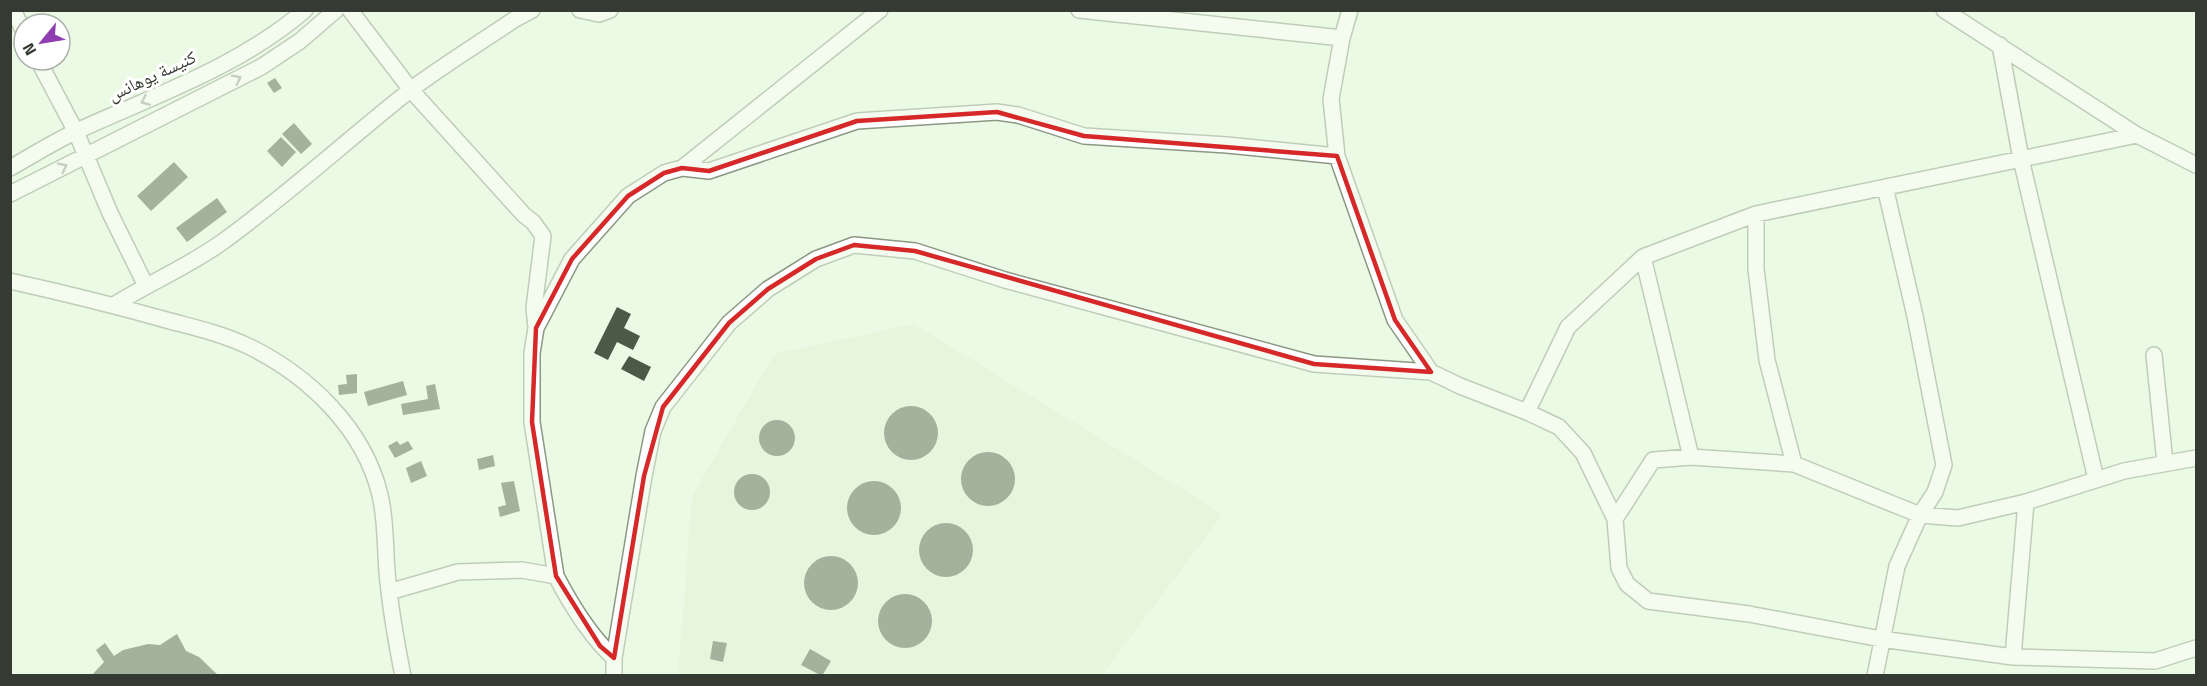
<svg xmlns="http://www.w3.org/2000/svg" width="2207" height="686" viewBox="0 0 2207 686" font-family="'Titillium Web','Noto Naskh Arabic',sans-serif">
  <rect width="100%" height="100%" fill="#ebfae4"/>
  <path fill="#dff2d5" d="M914,324L1223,514L1102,675L678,676L692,496L774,354Z"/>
  <path fill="#4d5947" d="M275,78L282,88L274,93L267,83Z
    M294,123L312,144L301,154L282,134Z
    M281,137L296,152L282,167L267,151Z
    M174,162L188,177L151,211L137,196Z
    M217,198L227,212L187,242L176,228Z
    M617,307L631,314L624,328L640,336L633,350L617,342L608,360L594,353Z
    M629,356L651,367L644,381L621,369Z
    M357,374V393L339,395L338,385L347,384L346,375Z
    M403,381L407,395L368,406L364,392Z
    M435,384L440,409L403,415L401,404L428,399L426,386Z
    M884 433a27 27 0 1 1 54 0a27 27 0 1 1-54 0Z
    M759 438a18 18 0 1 1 36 0a18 18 0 1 1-36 0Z
    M397,441L400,445L408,441L413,449L395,458L388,446Z
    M961 479a27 27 0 1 1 54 0a27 27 0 1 1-54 0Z
    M493,455L495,466L479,470L477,459Z
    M421,461L427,476L411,483L406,468Z
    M734 492a18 18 0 1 1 36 0a18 18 0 1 1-36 0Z
    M514,481L520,511L500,517L498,507L506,505L501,483Z
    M847 508a27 27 0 1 1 54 0a27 27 0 1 1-54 0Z
    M919 550a27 27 0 1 1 54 0a27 27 0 1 1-54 0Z
    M804 583a27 27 0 1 1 54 0a27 27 0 1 1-54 0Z
    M878 621a27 27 0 1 1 54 0a27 27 0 1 1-54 0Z
    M177,634L186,651L199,657L219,676H91L104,662L96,650L105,643L114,656L123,650L148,644L160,645Z
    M713,641L727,643L723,662L710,659Z
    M810,649L831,661L822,676L801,665Z"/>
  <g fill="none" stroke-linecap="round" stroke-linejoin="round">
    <defs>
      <path id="minor" d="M13,10L24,32
        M350,10L411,90L524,215L533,222L543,236L534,308L536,327
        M580,10L599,14L610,10
        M1079,10L1342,38
        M1350,10L1342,38L1331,99L1337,156L1395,320L1431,372
        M1944,10L2137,135L2196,165
        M2000,45L2021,159L2096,479
        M38,60L76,132L110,213L146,286
        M10,168C33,155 55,141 79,130C156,95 240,66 305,10
        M682,168L709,171L857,121L997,112L1018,115L1084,136L1227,145L1337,156
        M10,194L261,67L300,41L336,10
        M1756,214V269L1767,360L1794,464
        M1643,257L1691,457
        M10,281C64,293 117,306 170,321C196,328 223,334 248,346C308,375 364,428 380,495C386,519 385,547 387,572C390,606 396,641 403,676
        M114,305C149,283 187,267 221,243C286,196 346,141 409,91C443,65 480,43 515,19L532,10
        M2154,355L2165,463
        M1527,412L1568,327L1643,257L1756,214L2137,135
        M1615,519L1653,460L1691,457L1794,464L1920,515L1958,518L2026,502L2124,471L2196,458
        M556,576C571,605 589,635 614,658
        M389,592L458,572L522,570L556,576L532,422V353L536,328L572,259L628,196L664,173L682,168L880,10
        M2013,657L2026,502
        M614,676V658L644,476L653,431L663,407L729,323L768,289L816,259L854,245L915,251L1005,280L1314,364L1431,372L1460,386L1527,412L1559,427L1583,453L1615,519L1619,568L1627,584L1648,601L1749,614L1881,639L2013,657L2155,661L2196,648
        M1875,676L1897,566L1920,515L1935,492L1944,465L1915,316L1885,187"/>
    </defs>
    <use href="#minor" stroke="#8b9884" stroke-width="18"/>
    <use href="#minor" stroke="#fff" stroke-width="15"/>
  </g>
  <defs><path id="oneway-chevron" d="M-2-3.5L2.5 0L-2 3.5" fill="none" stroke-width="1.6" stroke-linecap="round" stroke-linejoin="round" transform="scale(1.5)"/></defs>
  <g stroke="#9a9d98">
    <use href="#oneway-chevron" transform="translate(237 79) rotate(-27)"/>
    <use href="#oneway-chevron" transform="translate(145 101) rotate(156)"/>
    <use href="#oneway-chevron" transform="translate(63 167) rotate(-27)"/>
  </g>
  <path d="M0 0H2207V686H0ZM997,112L1084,136L1337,156L1395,320L1431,372L1314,364L915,251L854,245L816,259L768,289L729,323L663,407L644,476L614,658L600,646L556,576L532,422L536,328L572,259L628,196L664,173L682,168L709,171L857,121Z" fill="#ebfae4" fill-opacity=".55" fill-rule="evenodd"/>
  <path fill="none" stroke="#d62828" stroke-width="4.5" stroke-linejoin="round" d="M997,112L1084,136L1337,156L1395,320L1431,372L1314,364L915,251L854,245L816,259L768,289L729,323L663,407L644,476L614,658L600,646L556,576L532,422L536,328L572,259L628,196L664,173L682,168L709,171L857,121Z"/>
  <g text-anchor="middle" stroke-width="6" stroke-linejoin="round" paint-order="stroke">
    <g font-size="18" fill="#353b32" stroke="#fff">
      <text transform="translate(152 76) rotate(-25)" y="6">كنيسة يوهانس</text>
    </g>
  </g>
  <rect width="2207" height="686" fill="none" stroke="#353b32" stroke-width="24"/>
  <g transform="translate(42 42) rotate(240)"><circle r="28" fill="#ffffff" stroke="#aeb1ad" stroke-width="1.5"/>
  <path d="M0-4.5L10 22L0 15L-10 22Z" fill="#8f3faf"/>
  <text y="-9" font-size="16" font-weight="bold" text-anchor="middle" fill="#353b32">N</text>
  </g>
</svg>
